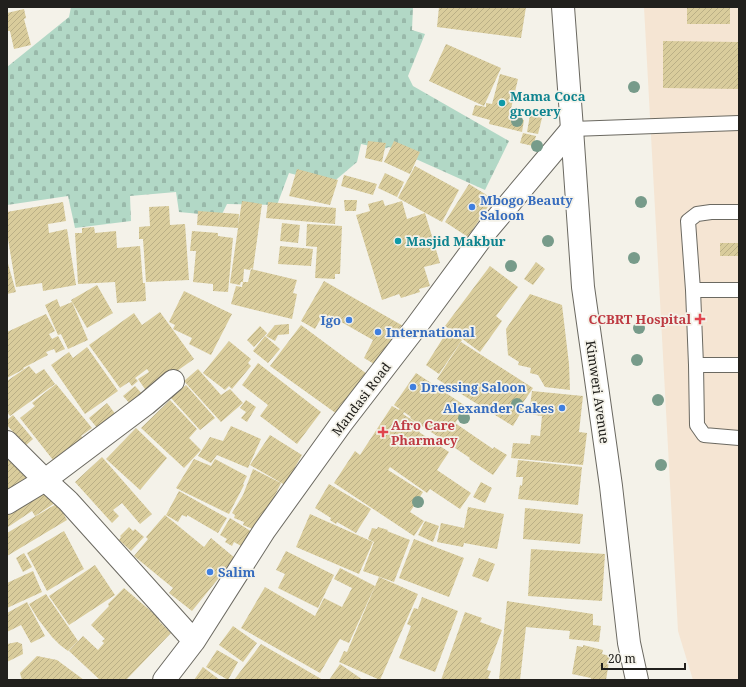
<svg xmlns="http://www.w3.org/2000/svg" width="746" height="687" viewBox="0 0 746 687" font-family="'Noto Serif',serif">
  <defs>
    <pattern id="cemetery-stones" width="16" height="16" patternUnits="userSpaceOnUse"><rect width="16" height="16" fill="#b2d8c6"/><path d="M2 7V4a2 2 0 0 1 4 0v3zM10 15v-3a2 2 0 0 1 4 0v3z" fill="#99b9aa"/></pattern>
    <pattern id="building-hatch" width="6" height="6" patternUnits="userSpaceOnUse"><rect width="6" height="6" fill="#d9cc9c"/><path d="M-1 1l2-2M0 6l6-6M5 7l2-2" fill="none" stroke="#baaf86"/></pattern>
  </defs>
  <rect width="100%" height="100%" fill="#f4f2e9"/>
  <path fill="#f5e5d3" d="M644,7H739V680H693L678,631Z"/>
  <path fill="url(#cemetery-stones)" d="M71,7H413L412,30L425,34L408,76L413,86L509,141L485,190L389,147L384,149L361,144L357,162L331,184L289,173L277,205L227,204L221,216L179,212L176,192L130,196L131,221L75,228L68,196L7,205V67L69,17Z"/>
  <path fill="url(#building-hatch)" d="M439,7H526L521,38L437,27Z
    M687,7H730V24H687Z
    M24,9L26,18L24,19L31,45L14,49L10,31H7V13Z
    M663,41L739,42V89L663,88Z
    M446,44L501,68L484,106L429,81Z
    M500,74L518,79L509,117L524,120L522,132L489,124L490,120L472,115L475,105L486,107V103L492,104Z
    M530,115L542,118L538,134L527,132Z
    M523,133L536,136L533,146L520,143Z
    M368,141L386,143L382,162L365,158Z
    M394,141L420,152L410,174L384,162Z
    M415,166L459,190L442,222L398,198Z
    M297,169L338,180L330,205L289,196Z
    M385,173L404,182L397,197L378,188Z
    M344,175L377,184L373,195L341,186Z
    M469,184L493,199L468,237L445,222Z
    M344,200H357L356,211H345Z
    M383,200L385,206L402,201L407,219L425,213L440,263L424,267L430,286L419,289L420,292L401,298L399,294L382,300L356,215L370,211L368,204Z
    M242,201L262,204L253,269L251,268L250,270L244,269L243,282H241L240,285L230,283L238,228L197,225L198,211L239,214L238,226Z
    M63,202L66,221L48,224L49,233L67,229L76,285L43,291L42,283L16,287L7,233V212Z
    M268,202L336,208L335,224L266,218Z
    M169,206L170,225L185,224L189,280L146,282L143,239H139V227L150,226L149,207Z
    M282,223L300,225L298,243L280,241Z
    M307,224L342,226L340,274H335V279L315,278L317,247L306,246Z
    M94,227L95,233L116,231L117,248L140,246L143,283H145L146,301L117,303L115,282L78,284L75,233H82V228Z
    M192,231L218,233V236L233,238L228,292L213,291V284L193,282L196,251H190Z
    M720,243H739V256H720Z
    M280,246L313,249L311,266L278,264Z
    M7,260L16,292L7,294Z
    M536,262L545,269L533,285L524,279Z
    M490,266L518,287L496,316L502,321L480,352L445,326Z
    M251,269L297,280L293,293L297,294L292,319L231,304L236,286L242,287L243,282H248Z
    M324,281L405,327L381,368L364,358L373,340L329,315L324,322L320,320L315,329L301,321Z
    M97,285L113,313L87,328L71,300Z
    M184,291L232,314L211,355L189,344L192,338L173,329L175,325L169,322Z
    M530,294L562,305L569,364L570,390L545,387L538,375L530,373L531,368L518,365L519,362L508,355L506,329Z
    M57,299L60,307L72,302L88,340L68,349L61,334L58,335L45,305Z
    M160,312L194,359L147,392L138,379L149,372L147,369L135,378L138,381L132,386L129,382L120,388L89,345L134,313L142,325Z
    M46,314L55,331L49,334L52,339L58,336L65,349L56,353L54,349L46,352L48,355L23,368L24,369L7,378V332Z
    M289,324V334L278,335L275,341L266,336L275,325Z
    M301,325L367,374L337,414L270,366Z
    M260,326L267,333L254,347L247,340Z
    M448,330L462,340L439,374L426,365Z
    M265,336L280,349L268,363L253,351Z
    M229,341L251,359L248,363L251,366L232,389L229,386L225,390L203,373Z
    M461,342L533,388L520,407L523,409L513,426L437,379Z
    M87,347L118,391L85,414L51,365L69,352L73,358Z
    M258,363L321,412L297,444L260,416L268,405L242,385Z
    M29,366L36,374L44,369L55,384L10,416L7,412V381Z
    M198,369L221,395L230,389L243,403L221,422L184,381Z
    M416,373L467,407L455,423L493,449L494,447L507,455L493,475L469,459L470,458L410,418L411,417L394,405Z
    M56,384L92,428L81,436L85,440L62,458L59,455L53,460L20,418L35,406L32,403Z
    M186,385L215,418L200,430L171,398Z
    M135,386L145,397L133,407L123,396Z
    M532,391L583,396L579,432L587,433L583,465L511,458L513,443L530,444L531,435L540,436L542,416L529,414Z
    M170,400L197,429L189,438L201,450L184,468L141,428Z
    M246,400L256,407L247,422L241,418L246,412L240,408Z
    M107,403L120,420L102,434L89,418Z
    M392,406L399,410V409L404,412L403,414L418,424L417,425L421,428L419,432L449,452L437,470L471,493L460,509L430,489L427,493L390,467L388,470L423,492L410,512L424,521L414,536L334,483L355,451L360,455Z
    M13,415L33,439L25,446L7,425V420Z
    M231,426L261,439L248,468L217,455L211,463L198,456L210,437L223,441Z
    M136,428L167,458L140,490L106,459Z
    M270,435L302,455L285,485L250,465Z
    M13,454L32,485L7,500V458Z
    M102,457L152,514L140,524L122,503L113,510L119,516L112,523L75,482Z
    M194,459L211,466L215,459L247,476L243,484L244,485L229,514L176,488Z
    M518,460L582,467L578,505L518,499L520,485L522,486L523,477H516Z
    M253,469L281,483L270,506L255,530L243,525L244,522L234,518L235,515L232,513L243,495Z
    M481,482L492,488L485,503L473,497Z
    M329,484L371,509L356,533L337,522L336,524L330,520L331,518L315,508Z
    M38,486L44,495L51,491L58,501L35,516L32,511L8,527L7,525V507Z
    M179,491L227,518L218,533L187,515V517L182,515L178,522L166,515Z
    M58,503L67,520L7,556V533Z
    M468,507L504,514L497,549L464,543L463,547L437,542L441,523L464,528Z
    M525,508L583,514L580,544L523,539Z
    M310,514L373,542L359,574L296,547Z
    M165,515L204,547L211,538L235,558L192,611L169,593L173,588L134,556L148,539L146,537Z
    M230,518L252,532L243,547L234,542L232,546L225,542L227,539L220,535Z
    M425,521L439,526L433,542L418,535Z
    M129,527L133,531L135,529L144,537L131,551L119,540L121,537L120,536Z
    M378,527L388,530L387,531L410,540L394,582L363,571L374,542L368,539L372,528L377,529Z
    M64,531L84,569L47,591L27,553Z
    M414,539L464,558L449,597L399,578Z
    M531,549L605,554L602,601L528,596Z
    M286,551L334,575L318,608L278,588L285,574L276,570Z
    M24,553L32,567L23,572L16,558Z
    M479,558L495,564L488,582L472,576Z
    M95,565L115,595L69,625L49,596Z
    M340,568L375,586L349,643L340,639L320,673L241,628L265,587L315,616L324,598L342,607L352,588L334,579Z
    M33,571L42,592L7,608V583Z
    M379,577L418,594L380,680L339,662L344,651L347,652Z
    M124,588L160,619L159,621L171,633L126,680H100L69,651L83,636L98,650L104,643L102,641L105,639L91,625L109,606L108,604Z
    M46,594L78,641L68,651L60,645L52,637L38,619L29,604Z
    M422,597L458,611L435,672L399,658L411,626L407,624L414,608L418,609Z
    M507,601L593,614V625L601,626L599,642L569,639L570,631L526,627L520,680H499Z
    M27,602L45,636L31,643L21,625L7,632V613Z
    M465,612L482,618L480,622L502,630L487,670L491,671L488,678L492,680H441Z
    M233,626L257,643L243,662L219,645Z
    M17,642L22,644L23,654L7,662V644Z
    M261,644L323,680H234Z
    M583,645L603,650L602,654L610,656L606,680H591V678L572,674L577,646L583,647Z
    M217,650L238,662L228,680L206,667Z
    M37,656L57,660L84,680H22L20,673Z
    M340,664L363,680H329Z
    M203,667L220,680H194Z"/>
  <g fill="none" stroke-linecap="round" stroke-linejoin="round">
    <defs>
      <path id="service" d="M572,129L739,123
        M739,212H711L697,214L688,221L693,290L696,365L697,425L704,435L739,438
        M693,290H739
        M696,365H739"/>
      <path id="minor" d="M7,442L45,480L68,501L194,641
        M7,503L45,480L146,404L173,381
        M164,680L194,641L264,531L341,424L415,328L488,229L572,129"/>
      <path id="tertiary" d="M563,7L572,129L583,287L611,486L629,643L637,680"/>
    </defs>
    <use href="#service" stroke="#6b6961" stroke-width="16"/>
    <use href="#minor" stroke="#6b6961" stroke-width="24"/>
    <use href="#tertiary" stroke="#6b6961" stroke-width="24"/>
    <use href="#service" stroke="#fff" stroke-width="14"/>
    <use href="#minor" stroke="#fff" stroke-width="22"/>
    <use href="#tertiary" stroke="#fff" stroke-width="22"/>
  </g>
  <g fill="#779b8a">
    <circle cx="634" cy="87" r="6"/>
    <circle cx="517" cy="121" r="6"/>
    <circle cx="537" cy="146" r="6"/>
    <circle cx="641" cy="202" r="6"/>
    <circle cx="548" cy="241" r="6"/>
    <circle cx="634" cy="258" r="6"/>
    <circle cx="511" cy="266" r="6"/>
    <circle cx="639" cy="328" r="6"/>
    <circle cx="637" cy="360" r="6"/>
    <circle cx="658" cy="400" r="6"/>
    <circle cx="517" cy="404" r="6"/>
    <circle cx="464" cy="418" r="6"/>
    <circle cx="661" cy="465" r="6"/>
    <circle cx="418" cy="502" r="6"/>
  </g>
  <g fill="#0f9aa8" stroke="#f4f2e9" stroke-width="1.5">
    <circle cx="502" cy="103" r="4"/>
    <circle cx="398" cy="241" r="4"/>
  </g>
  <g fill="#3f7fe0" stroke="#f4f2e9" stroke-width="1.5">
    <circle cx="472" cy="207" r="4"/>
    <circle cx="349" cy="320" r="4"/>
    <circle cx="378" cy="332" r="4"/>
    <circle cx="413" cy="387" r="4"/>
    <circle cx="562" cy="408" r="4"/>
    <circle cx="210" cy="572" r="4"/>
  </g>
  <g fill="#e0444e" stroke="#f4f2e9" stroke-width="1.5">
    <path d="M698 313h4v4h4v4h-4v4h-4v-4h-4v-4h4z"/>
    <path d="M381 426h4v4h4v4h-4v4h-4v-4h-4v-4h4z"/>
  </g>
  <g text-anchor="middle" stroke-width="3.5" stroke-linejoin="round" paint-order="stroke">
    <g font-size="13" font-weight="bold" fill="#0d838f" stroke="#f4f2e9" text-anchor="start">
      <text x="510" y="101">Mama Coca<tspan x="510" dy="15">grocery</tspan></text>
      <text x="406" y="246">Masjid Makbur</text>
    </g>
    <g font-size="13" font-weight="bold" fill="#366cbe" stroke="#f4f2e9" text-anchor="start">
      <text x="480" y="205">Mbogo Beauty<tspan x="480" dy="15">Saloon</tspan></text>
      <text x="341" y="325" text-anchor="end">Igo</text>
      <text x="386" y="337">International</text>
      <text x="421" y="392">Dressing Saloon</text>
      <text x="554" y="413" text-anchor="end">Alexander Cakes</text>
      <text x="218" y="577">Salim</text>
    </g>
    <g font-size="13" font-weight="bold" fill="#be3a42" stroke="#f4f2e9" text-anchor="end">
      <text x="691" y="324">CCBRT Hospital</text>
      <text x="391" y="430" text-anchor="start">Afro Care<tspan x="391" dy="15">Pharmacy</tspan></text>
    </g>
    <g font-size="13" fill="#21201d" stroke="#f4f2e9">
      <text transform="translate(598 392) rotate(82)" y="5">Kimweri Avenue</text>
      <text transform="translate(361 399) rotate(-53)" y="5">Mandasi Road</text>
    </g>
  </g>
  <rect width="746" height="687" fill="none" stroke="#21201d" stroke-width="16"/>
  <path d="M602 663v6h83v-6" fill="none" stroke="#21201d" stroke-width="2"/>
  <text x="608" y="663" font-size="12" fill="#21201d" stroke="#f4f2e9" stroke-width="3" paint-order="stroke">20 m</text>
</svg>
